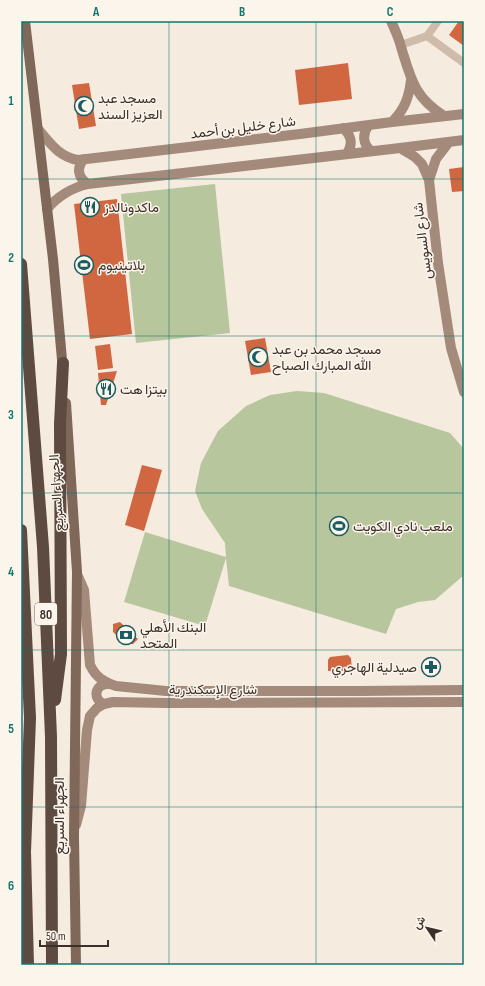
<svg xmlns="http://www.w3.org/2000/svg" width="485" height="986" viewBox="0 0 485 986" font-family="'Sofia Sans Condensed',Vazirmatn,sans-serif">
  <rect width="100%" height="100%" fill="#f5ebdf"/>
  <path fill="#b7c69d" d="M215,184L230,333L136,343L121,194Z
    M297,391L324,393L450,433L464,449V575L435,600L418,602L396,609L386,634L229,586L226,558L205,626L124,602L145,532L226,557L225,543L202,509L195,491L201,463L218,431L246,406L270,395Z"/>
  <path fill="#d16741" d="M459,21H464V46L449,35Z
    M348,63L352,99L299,105L295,70Z
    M89,83L96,126L79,129L72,85Z
    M464,167V191L452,192L449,169Z
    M117,199L132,334L90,339L74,204Z
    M265,338L271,372L251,375L245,341Z
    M110,344L113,368L98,370L95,346Z
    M117,371L106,405H101L98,373Z
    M142,465L162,470L144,531L125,525Z
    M120,622L138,639L133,644H126L113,632V624Z
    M348,655L351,658L352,671H328V660L330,657Z"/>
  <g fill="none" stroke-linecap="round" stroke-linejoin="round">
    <path stroke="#cfbba9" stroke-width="8" d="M427,36L464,63
      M401,45L427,36L438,21"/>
    <path stroke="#a38a7a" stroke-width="10" d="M391,21C395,30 399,38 401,47C411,79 414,97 444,116
      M392,122C405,109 409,97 411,80
      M368,126C362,135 363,144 371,151
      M343,128C352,136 353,144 347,154
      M38,129C50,143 59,157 78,160L300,134L392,122L464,114
      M400,148L415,157L422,164L429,180L438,263L451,348L464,392
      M84,159C76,168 78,178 88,184
      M429,180L436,159L449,142
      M47,209C58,196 71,188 88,184L400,148L464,140
      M77,574L84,590L90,665C96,677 103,682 116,686L166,691H361L464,690
      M104,704C92,699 95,684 108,684
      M76,825L81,806L87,730L90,716L97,708L104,704L113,702L166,703L464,702"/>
    <path stroke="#7f6759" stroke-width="10" d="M25,21L53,259L63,371
      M66,403L77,572L74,837L76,965"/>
    <path stroke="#5d4a40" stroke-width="12" d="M21,264L43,547L51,737L52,965
      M21,530L30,718L25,852L28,965
      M55,700L61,654L60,424L63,363"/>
  </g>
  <path fill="none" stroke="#0f766e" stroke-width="1" stroke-opacity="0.55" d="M169,21V965M316,21V965M21,179H464M21,336H464M21,493H464M21,650H464M21,807H464"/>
  <defs>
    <symbol id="mosque-ring" viewBox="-11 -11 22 22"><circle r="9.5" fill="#fcf5ec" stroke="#1a5c62" stroke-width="1.5"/><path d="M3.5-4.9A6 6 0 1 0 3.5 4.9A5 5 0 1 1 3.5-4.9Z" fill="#1a5c62"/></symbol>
    <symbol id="restaurant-ring" viewBox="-11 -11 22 22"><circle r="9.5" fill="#fcf5ec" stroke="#1a5c62" stroke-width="1.5"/><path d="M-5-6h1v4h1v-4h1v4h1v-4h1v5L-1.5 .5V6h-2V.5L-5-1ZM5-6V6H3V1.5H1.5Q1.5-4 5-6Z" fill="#1a5c62"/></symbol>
    <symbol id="stadium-ring" viewBox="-11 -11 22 22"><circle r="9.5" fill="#fcf5ec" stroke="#1a5c62" stroke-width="1.5"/><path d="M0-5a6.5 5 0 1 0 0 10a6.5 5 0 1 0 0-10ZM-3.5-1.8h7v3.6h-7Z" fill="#1a5c62"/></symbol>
    <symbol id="bank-ring" viewBox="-11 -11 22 22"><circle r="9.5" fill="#fcf5ec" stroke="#1a5c62" stroke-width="1.5"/><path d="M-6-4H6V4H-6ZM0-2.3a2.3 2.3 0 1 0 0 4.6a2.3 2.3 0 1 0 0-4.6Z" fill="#1a5c62"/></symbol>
    <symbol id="pharmacy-ring" viewBox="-11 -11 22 22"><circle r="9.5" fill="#fcf5ec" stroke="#1a5c62" stroke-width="1.5"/><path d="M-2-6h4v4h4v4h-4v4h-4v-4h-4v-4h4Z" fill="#1a5c62"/></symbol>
  </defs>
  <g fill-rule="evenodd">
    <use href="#mosque-ring" x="73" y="95" width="22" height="22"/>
    <use href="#restaurant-ring" x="79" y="196" width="22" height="22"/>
    <use href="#stadium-ring" x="73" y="254" width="22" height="22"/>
    <use href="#mosque-ring" x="247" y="346" width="22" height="22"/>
    <use href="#restaurant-ring" x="95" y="378" width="22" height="22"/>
    <use href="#stadium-ring" x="328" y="515" width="22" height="22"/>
    <use href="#bank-ring" x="115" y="624" width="22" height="22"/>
    <use href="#pharmacy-ring" x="420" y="656" width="22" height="22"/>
  </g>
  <g text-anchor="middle" stroke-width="3" stroke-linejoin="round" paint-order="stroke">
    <rect fill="#fcf5ec" stroke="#766b64" stroke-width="1" x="35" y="603" width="22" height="22" rx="3"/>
    <g font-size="13" font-weight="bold" fill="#3c302a">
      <text x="46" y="619">80</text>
    </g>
    <g font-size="14" fill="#3c302a" stroke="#fcf5ec" text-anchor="start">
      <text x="98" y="103">مسجد عبد<tspan x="98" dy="16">العزيز السند</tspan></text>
      <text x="104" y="212">ماكدونالدز</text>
      <text x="98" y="270">بلاتينيوم</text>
      <text x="272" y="354">مسجد محمد بن عبد<tspan x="272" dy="16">الله المبارك الصباح</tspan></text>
      <text x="120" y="394">بيتزا هت</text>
      <text x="353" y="531">ملعب نادي الكويت</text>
      <text x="140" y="632">البنك الأهلي<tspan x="140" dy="16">المتحد</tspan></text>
      <text x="417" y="672" text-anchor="end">صيدلية الهاجري</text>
    </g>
    <g font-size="14" fill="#3c302a" stroke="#fcf5ec">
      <text transform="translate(243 127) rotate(-7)" y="5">شارع خليل بن أحمد</text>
      <text transform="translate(422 241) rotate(-97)" y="5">شارع السويس</text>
      <text transform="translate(56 493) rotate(-94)" y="5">الجهراء السريع</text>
      <text x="213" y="694">شارع الإسكندرية</text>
      <text transform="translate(59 816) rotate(-90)" y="5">الجهراء السريع</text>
    </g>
  </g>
  <rect width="485" height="986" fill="none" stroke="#fcf5ec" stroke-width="44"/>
  <g transform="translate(427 928) rotate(305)" stroke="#fcf5ec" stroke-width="3" paint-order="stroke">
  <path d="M0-3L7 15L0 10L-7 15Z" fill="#3c302a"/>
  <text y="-6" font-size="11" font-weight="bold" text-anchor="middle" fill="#3c302a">ش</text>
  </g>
  <path d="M40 940v6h68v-6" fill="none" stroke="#3c302a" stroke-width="2"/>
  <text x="46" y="940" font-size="12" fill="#3c302a" stroke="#fcf5ec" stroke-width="3" paint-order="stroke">50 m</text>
  <rect x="22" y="22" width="441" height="942" fill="none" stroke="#0f766e" stroke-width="1.5"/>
  <g font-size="13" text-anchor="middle" font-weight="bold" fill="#0f766e">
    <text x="96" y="16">A</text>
    <text x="242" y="16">B</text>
    <text x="390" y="16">C</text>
    <text x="11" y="105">1</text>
    <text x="11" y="262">2</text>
    <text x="11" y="419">3</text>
    <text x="11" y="576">4</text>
    <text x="11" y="733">5</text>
    <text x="11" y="890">6</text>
  </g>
</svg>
